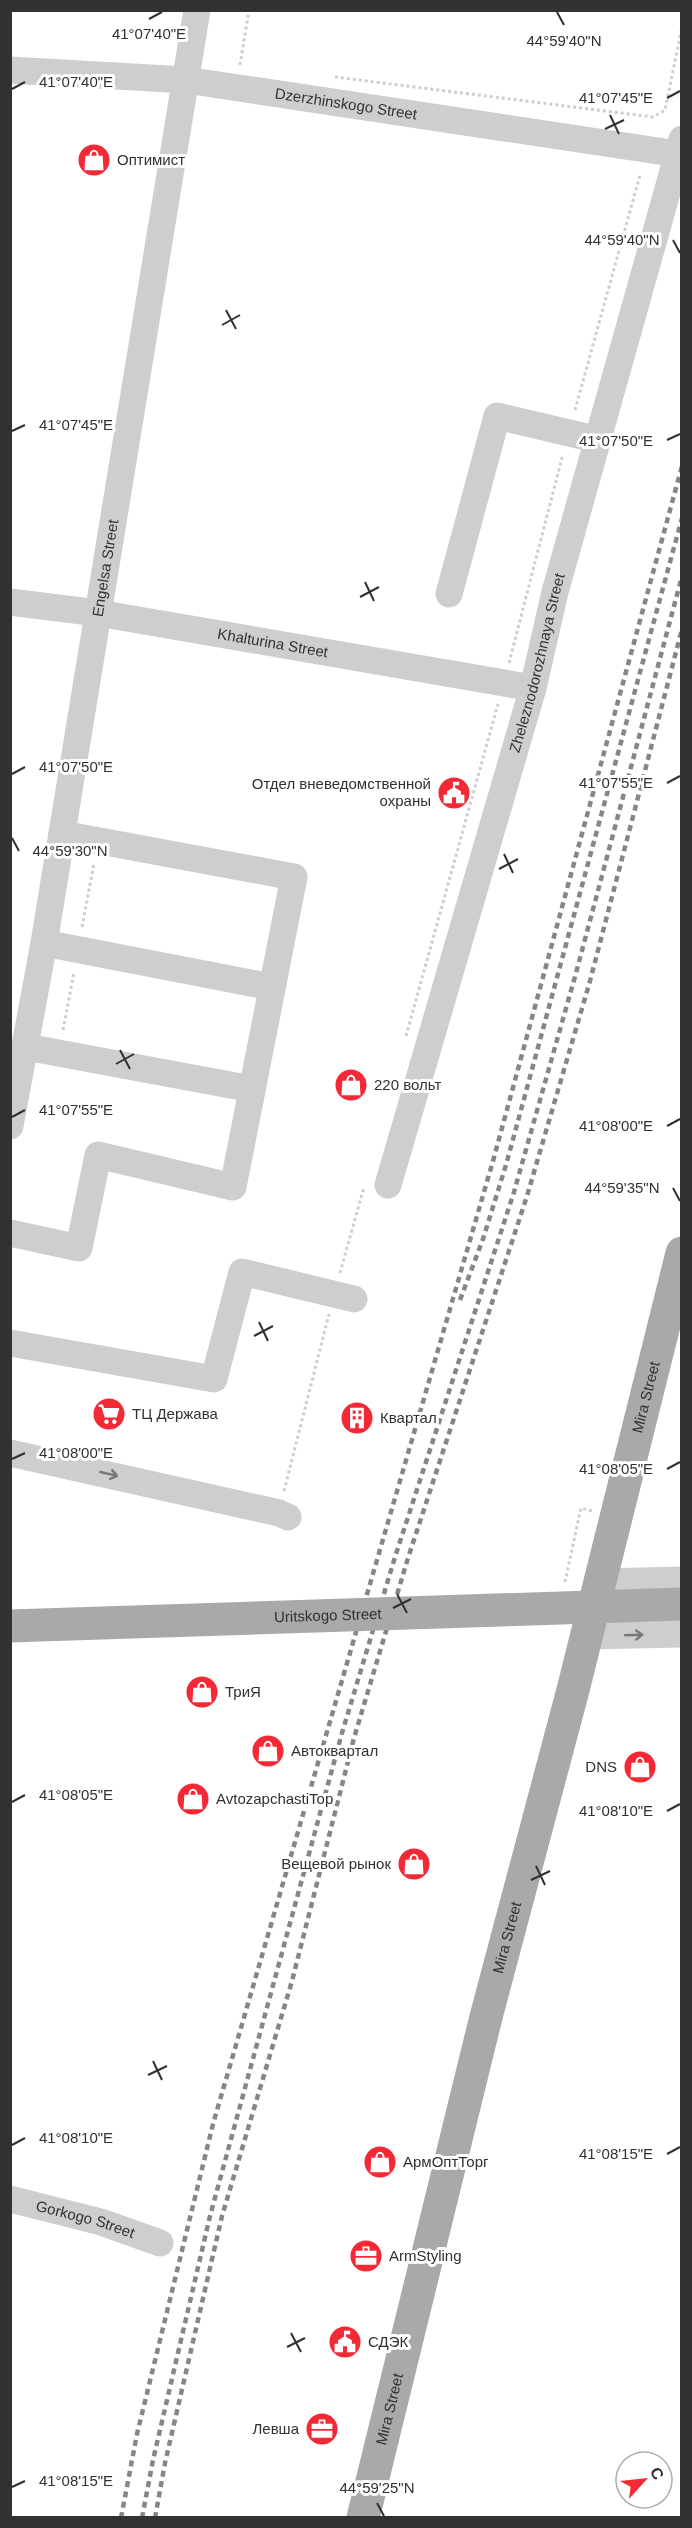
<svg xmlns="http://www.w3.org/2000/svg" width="692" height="2528" viewBox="0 0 692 2528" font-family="Helvetica,sans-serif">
  <rect width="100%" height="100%" fill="#fff"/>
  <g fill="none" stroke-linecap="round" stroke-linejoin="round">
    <path stroke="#cecece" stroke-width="3" stroke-dasharray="3 3" stroke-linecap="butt" d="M240,65L249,10
      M335,77L653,117L665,110L682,27
      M575,410L640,175
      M509,663L563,454
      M82,927L94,863
      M63,1030L74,972
      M406,1036L498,704
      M340,1273L364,1187
      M284,1491L329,1314
      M565,1582L581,1508L592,1511"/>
    <g stroke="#cecece" stroke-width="27">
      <path id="s1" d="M10,70L186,80L678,154"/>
      <path d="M449,594L497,416L599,440"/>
      <path id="s2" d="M10,602L98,613L533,688"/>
      <path d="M44,943L272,987"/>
      <path d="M26,1047L252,1089"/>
      <path id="s3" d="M10,1126L44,943L197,10"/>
      <path id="s4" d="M388,1185L533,688L555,592L682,139"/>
      <path d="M10,1233L79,1248L98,1155L233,1187L294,877L62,834"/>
      <path d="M10,1343L214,1379L242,1272L354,1299"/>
      <path d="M10,1453L279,1513L288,1517"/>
      <path d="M600,1582L682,1580"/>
      <path d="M586,1636L682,1634"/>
      <path id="s5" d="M10,2199L101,2222L160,2243"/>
    </g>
    <path stroke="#a9a9a9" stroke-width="33" id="s6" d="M363,2518L486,2017L573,1690L682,1253"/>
    <path stroke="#868686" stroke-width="4.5" stroke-dasharray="6 4.5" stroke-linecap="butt" d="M460,1300L483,1239L506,1165L682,518
      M121,2518L137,2434L213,2124L493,1161L682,466
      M142,2518L153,2460L210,2216L342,1733L395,1557L514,1192L576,973L682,576
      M155,2518L165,2463L222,2216L292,1981L354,1738L408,1558L527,1196L590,981L682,629"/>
    <path stroke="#a9a9a9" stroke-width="33" id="s7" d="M10,1626L682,1604"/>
  </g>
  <defs><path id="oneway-shaft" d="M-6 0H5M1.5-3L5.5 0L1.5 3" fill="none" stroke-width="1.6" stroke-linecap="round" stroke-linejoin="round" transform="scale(1.5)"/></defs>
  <g stroke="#787878">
    <use href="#oneway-shaft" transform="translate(109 1474) rotate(13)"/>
    <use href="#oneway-shaft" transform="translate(634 1635) rotate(-2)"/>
  </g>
  <path fill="none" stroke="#313131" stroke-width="2" d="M557,12L564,25M149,19L162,12M12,89L25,82M667,98L680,91M610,115L619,134M605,129L624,120M673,240L680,253M226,310L236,329M222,325L240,315M12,431L25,425M667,440L680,434M365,582L374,601M360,597L379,587M12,774L25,767M667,783L680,776M12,838L19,851M504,854L513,873M499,869L518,859M120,1050L130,1069M116,1064L134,1054M12,1117L25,1110M667,1126L680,1119M673,1188L680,1201M259,1322L268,1341M254,1336L273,1326M12,1459L25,1453M667,1469L680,1462M397,1594L407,1613M393,1608L411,1599M12,1802L25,1795M667,1811L680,1804M536,1866L545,1885M531,1880L550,1871M153,2061L162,2080M148,2075L167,2066M12,2145L25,2138M667,2154L680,2147M291,2333L301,2352M287,2347L305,2338M12,2487L25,2481M377,2503L384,2516"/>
  <defs>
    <symbol id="shop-disc" viewBox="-11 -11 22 22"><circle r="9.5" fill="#f32936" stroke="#fff"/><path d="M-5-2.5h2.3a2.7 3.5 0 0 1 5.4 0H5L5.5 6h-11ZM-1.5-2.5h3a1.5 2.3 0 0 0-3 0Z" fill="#fff"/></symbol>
    <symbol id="civic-disc" viewBox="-11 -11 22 22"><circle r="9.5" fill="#f32936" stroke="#fff"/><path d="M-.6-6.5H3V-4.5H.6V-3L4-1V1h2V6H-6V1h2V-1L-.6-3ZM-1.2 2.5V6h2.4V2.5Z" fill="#fff"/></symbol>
    <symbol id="supermarket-disc" viewBox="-11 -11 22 22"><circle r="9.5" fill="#f32936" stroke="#fff"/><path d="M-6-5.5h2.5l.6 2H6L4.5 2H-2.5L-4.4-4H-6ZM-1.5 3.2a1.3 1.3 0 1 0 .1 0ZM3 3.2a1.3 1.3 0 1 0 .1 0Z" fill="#fff"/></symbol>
    <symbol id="building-disc" viewBox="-11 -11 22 22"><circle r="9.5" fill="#f32936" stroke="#fff"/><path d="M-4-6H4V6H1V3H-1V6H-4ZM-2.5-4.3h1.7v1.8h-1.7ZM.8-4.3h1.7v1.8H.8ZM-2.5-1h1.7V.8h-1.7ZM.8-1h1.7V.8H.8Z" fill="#fff"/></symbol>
    <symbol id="office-disc" viewBox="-11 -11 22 22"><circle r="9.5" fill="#f32936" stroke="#fff"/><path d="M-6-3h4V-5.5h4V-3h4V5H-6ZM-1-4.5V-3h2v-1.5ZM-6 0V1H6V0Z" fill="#fff"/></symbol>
  </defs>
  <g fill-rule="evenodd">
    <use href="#shop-disc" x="75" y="141" width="38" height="38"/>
    <use href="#civic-disc" x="435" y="774" width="38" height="38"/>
    <use href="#shop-disc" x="332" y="1066" width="38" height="38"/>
    <use href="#supermarket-disc" x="90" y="1395" width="38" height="38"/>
    <use href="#building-disc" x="338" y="1399" width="38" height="38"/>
    <use href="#shop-disc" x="183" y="1673" width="38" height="38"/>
    <use href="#shop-disc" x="249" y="1732" width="38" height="38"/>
    <use href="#shop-disc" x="621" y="1748" width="38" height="38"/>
    <use href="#shop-disc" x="174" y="1780" width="38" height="38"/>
    <use href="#shop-disc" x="395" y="1845" width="38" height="38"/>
    <use href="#shop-disc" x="361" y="2143" width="38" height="38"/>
    <use href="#office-disc" x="347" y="2237" width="38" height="38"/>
    <use href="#civic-disc" x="326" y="2323" width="38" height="38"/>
    <use href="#office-disc" x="303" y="2410" width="38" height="38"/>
  </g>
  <g text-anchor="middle" stroke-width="6" stroke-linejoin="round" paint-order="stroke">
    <g font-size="15" fill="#313131" stroke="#fff">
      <text dy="5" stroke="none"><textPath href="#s1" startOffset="338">Dzerzhinskogo Street</textPath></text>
      <text dy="5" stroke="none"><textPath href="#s3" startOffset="566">Engelsa Street</textPath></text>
      <text dy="5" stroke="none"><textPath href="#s2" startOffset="266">Khalturina Street</textPath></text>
      <text dy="5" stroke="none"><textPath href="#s4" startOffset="543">Zheleznodorozhnaya Street</textPath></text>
      <text dy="5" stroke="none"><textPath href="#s6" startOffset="1156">Mira Street</textPath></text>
      <text dy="5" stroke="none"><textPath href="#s7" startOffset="318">Uritskogo Street</textPath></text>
      <text dy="5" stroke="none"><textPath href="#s6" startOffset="598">Mira Street</textPath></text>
      <text dy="5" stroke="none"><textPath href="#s5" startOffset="78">Gorkogo Street</textPath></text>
      <text dy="5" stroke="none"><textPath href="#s6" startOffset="112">Mira Street</textPath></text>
    </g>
    <g font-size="15" fill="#313131" stroke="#fff" text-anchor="start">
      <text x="117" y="165">Оптимист</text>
      <text x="431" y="789" text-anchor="end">Отдел вневедомственной<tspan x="431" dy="17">охраны</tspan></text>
      <text x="374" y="1090">220 вольт</text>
      <text x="132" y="1419">ТЦ Держава</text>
      <text x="380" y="1423">Квартал</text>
      <text x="225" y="1697">ТриЯ</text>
      <text x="291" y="1756">Автоквартал</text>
      <text x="617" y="1772" text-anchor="end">DNS</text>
      <text x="216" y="1804">AvtozapchastiTop</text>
      <text x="391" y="1869" text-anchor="end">Вещевой рынок</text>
      <text x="403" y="2167">АрмОптТорг</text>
      <text x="389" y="2261">ArmStyling</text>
      <text x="368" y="2347">СДЭК</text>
      <text x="299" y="2434" text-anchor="end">Левша</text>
    </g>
  </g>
  <g font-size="15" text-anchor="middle" fill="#313131" stroke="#fff" stroke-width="6" stroke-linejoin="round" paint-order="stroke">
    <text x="149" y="39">41°07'40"E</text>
    <text x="564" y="46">44°59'40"N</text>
    <text x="76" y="87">41°07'40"E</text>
    <text x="616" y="103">41°07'45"E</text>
    <text x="622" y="245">44°59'40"N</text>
    <text x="76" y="430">41°07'45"E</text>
    <text x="616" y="446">41°07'50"E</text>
    <text x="76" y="772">41°07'50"E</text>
    <text x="616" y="788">41°07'55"E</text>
    <text x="70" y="856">44°59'30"N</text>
    <text x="76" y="1115">41°07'55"E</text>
    <text x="616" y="1131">41°08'00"E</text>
    <text x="622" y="1193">44°59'35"N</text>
    <text x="76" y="1458">41°08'00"E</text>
    <text x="616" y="1474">41°08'05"E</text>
    <text x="76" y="1800">41°08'05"E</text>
    <text x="616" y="1816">41°08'10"E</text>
    <text x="76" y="2143">41°08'10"E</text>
    <text x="616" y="2159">41°08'15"E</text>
    <text x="76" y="2486">41°08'15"E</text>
    <text x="377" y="2493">44°59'25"N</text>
  </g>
  <rect width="692" height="2528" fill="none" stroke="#313131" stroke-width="24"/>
  <g transform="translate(644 2480) rotate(63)"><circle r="28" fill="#ffffff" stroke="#adadad" stroke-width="1.5"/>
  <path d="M0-4.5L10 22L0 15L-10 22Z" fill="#f32936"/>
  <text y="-9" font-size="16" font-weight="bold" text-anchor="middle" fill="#313131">С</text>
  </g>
</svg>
